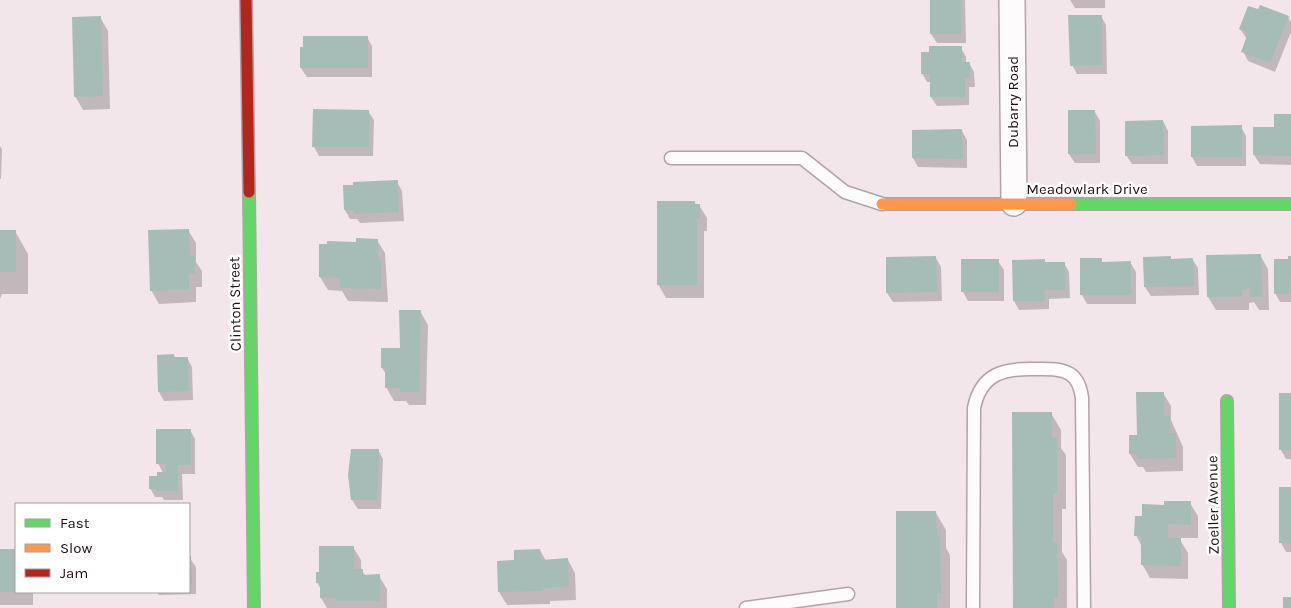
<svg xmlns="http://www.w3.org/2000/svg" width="1291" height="608" viewBox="0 0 1291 608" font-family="Karla,sans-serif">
  <rect width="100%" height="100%" fill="#f3e6ea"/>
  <path fill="#0003" d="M931,0H965L966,43H937L931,34Z
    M1070,0H1105V8H1075Z
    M1101,16L1106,25L1107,74H1077L1072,65Z
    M100,17L108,31L110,109L83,110L75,96Z
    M1288,17L1291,22V32L1275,72L1248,61L1243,51L1247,39L1240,29Z
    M367,37L372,46V77H307L301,68Z
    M961,48L966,57V63H969L974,72L975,87H969V105L937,106L931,97V82H927L922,73Z
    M314,111H368L374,120L373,156H319L314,147Z
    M1095,112L1100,121V163H1075L1069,154Z
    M1291,115V165L1260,164L1254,155L1276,128Z
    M1163,121L1168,131V164H1132L1126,155Z
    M1241,127L1246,136V166H1197L1192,157Z
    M962,131L967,140V168L918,167L913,158Z
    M0,146L2,149L1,179H0Z
    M397,182L402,191L404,221L360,223L357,219H350L345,210Z
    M694,203L699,205L707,218V231H704V298H666L658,284Z
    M188,230L196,243V262L202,271V287H196V302L159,304L151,290Z
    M15,231L28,254V294H2L0,299V232Z
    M377,240L385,253L388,302L348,301L342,291L328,290L320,277Z
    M1260,255L1268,269L1269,310H1259L1254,302L1249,303V310H1216L1208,297Z
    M936,258L941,267L942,301L893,302L887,293Z
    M1101,259L1103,263L1130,262L1136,272V304H1087L1082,295Z
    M1144,259H1192L1198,268L1199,295L1151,296L1145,287Z
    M1291,259V302H1280L1275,293V260Z
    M998,261L1004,270V301H968L963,292Z
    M1064,263L1069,272L1070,298L1049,299V309L1019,310L1014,301Z
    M420,311L428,325L426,405H409L406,401H394L386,387V374L382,368L401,349Z
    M174,355L176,359L187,358L192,367L193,400L164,401L159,392Z
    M1163,393L1171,406V420L1183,447V471L1146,472L1143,467H1138L1130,454Z
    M1291,395V459H1286L1281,450Z
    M1051,413L1061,430V448L1066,455V509H1062V552L1067,560V608H1014Z
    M190,430L195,439V474H182L183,500H164L162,497H155L150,488L163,473L158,463Z
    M378,450L383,459L381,509H358L352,500Z
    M1291,488V552H1286L1281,543Z
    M1190,503L1198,516V538H1179L1188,553V579L1150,578L1142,564V547L1136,535L1143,517L1166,506Z
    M936,513L946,530V548L950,555V608H898Z
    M353,547L361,560V570L366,576H379L387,589V608H327L321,598V590L317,582L321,573Z
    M540,550L546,561L568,560L575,573L576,600L550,601V604L507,605L499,592L516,561Z
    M0,551H16V592H33V605H0Z
    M189,557L196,567V594L159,595L157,592H189Z"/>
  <path fill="#a6bcb7" d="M930,0H961V34H930Z
    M1260,5L1289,16L1270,63L1241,52L1248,33L1239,29L1248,6L1258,9Z
    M1068,15H1102V65L1070,66Z
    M101,16L103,96L74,97L72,17Z
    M303,36H368V68H300V47H303Z
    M929,46H962V62H970V78H965V97H930V74H921V52H929Z
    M313,109L369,110V147H312Z
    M1068,110H1095L1096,154H1068Z
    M1274,114H1291V156L1253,155V127H1274Z
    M1163,120L1164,155L1125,156V121Z
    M1242,125V157H1191V126Z
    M962,129L963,159L912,158V130Z
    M398,180L399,212L353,214V210H344L343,185H353V182Z
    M657,201H695V204H700V218H697V285H657Z
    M189,229L190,256H195V274H189V289L150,291L148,230Z
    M0,230H16V272H0Z
    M356,238L378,239V260H381V289L340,288V278L319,277V244H327V241L356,242Z
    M1261,254L1262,297H1250V289L1242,290V297H1207L1206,255Z
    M936,256L937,292L886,293V257Z
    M1171,256V259L1193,258L1194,286L1144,287L1143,257Z
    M1288,256H1291L1290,294H1274V259H1288Z
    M1080,258H1102V262L1131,261V295H1080Z
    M961,259H999V292H961Z
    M1045,259V262H1065V290H1045V301H1013L1012,260Z
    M399,310H421L419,392H400V388H385V368H381V348H400Z
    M174,354V357H188L189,391L158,392L157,355Z
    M1136,392H1164V416H1170V433H1176V458L1137,459V454H1129V435H1137Z
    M1279,393H1291V450H1279Z
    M1012,412H1052V437H1057V493H1053V542H1057L1058,598H1054V608H1013Z
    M156,429H191V465H178V491H157V489H149V476H157V472H166V464H156Z
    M351,449H379L377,500H351L348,475Z
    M1279,487H1291V543H1279Z
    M1164,501H1191V525L1168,524V538H1181V566L1141,565V536H1134L1135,516H1142V504L1164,505Z
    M896,511H936L937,536H940L941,593H937V608H896Z
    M319,546H354V569H363V575L380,574V601H336V598H320V583H316V572H319Z
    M0,549H16V592H0Z
    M540,549L541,560L568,558L569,586L543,588V591L498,592L497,561L514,560V550Z
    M189,556H191L192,585H189Z
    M1283,597H1291V608H1283Z"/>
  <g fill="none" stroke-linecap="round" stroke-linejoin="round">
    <defs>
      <path id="lane" d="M671,158H802L845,192L882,204
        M746,608L848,594
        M973,608L974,408C981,373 1005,368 1036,369C1047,369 1060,368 1070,374C1078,379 1081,390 1082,398L1084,608"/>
      <path id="street" d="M1012,0L1014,203"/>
      <path id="fast" d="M249,192L254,608
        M1071,204H1291
        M1227,401L1229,608"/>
      <path id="slow" d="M882,204H1071"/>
      <path id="jam" d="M246,0L249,192"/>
    </defs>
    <use href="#lane" stroke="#b2a2a8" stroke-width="15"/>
    <use href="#street" stroke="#b2a2a8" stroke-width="28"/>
    <use href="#fast" stroke="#b2a2a8" stroke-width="14"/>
    <use href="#slow" stroke="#b2a2a8" stroke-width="14"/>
    <use href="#jam" stroke="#b2a2a8" stroke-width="14"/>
    <use href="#lane" stroke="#fdfbfc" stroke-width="12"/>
    <use href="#street" stroke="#fdfbfc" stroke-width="25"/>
    <use href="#fast" stroke="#63d668" stroke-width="11"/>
    <use href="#slow" stroke="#ff974d" stroke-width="11"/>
    <use href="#jam" stroke="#b3261e" stroke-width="11"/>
  </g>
  <g text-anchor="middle" stroke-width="5" stroke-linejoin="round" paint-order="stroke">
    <g font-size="15" fill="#210d15" stroke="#fff">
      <text transform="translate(1013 102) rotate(-90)" y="5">Dubarry Road</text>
      <text x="1087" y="194">Meadowlark Drive</text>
      <text transform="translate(235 304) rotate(-91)" y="5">Clinton Street</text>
      <text transform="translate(1213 505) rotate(-91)" y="5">Zoeller Avenue</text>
    </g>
  </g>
  <rect x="15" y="503" width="175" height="90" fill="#ffffff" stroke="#a69ea1"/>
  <rect x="25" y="519" width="25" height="8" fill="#63d668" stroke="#a69ea1"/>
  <text x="60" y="528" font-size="15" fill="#210d15">Fast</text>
  <rect x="25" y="544" width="25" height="8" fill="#ff974d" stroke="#a69ea1"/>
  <text x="60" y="553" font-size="15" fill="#210d15">Slow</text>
  <rect x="25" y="569" width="25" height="8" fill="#b3261e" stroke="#a69ea1"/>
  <text x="60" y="578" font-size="15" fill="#210d15">Jam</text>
</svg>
